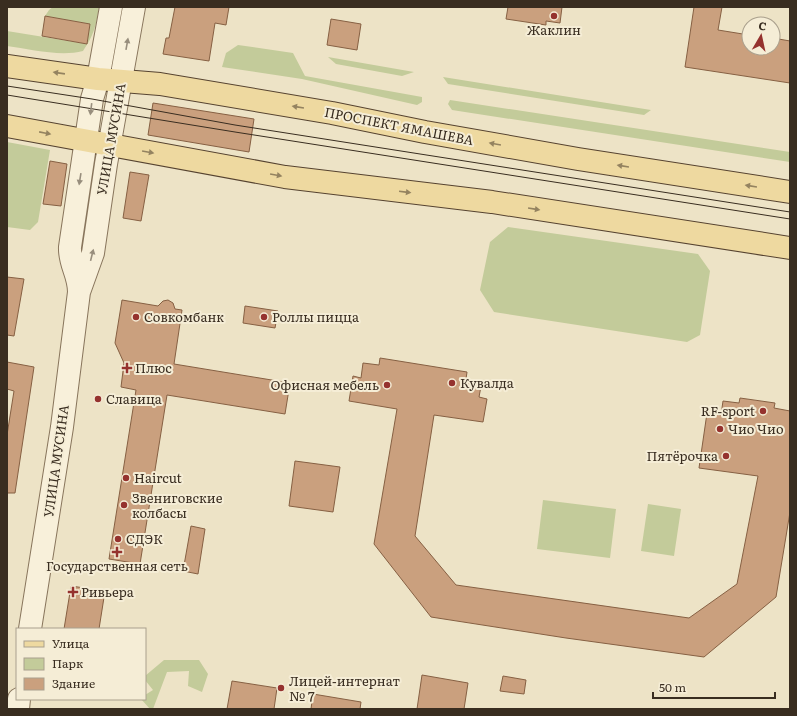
<svg xmlns="http://www.w3.org/2000/svg" width="797" height="716" viewBox="0 0 797 716" font-family="Literata,serif">
  <rect width="100%" height="100%" fill="#ede3c6"/>
  <path fill="#c3cb9a" d="M53,7H99C96,26 94,35 83,51C60,57 30,49 7,46V31L87,44L90,24L45,16L49,10Z
    M238,45L293,53L305,76L422,97V102L417,105L302,79L222,67L226,53Z
    M328,57L414,72L402,76L336,64Z
    M443,77L651,110L644,115L448,84Z
    M450,100L790,152V162L452,110L448,104Z
    M7,142L50,150L38,222L30,230L7,227Z
    M508,227L698,254L710,271L700,335L687,342L494,312L480,290L490,242Z
    M543,500L616,509L610,558L537,549Z
    M648,504L681,509L674,556L641,551Z
    M164,660H199L208,674L202,692L188,686L189,671L167,672L153,709H150L141,699H145V695L153,690L145,680V676Z"/>
  <path fill="#caa07e" stroke="#866043" d="M175,7H229L226,25L215,23L209,61L163,54L166,38H169Z
    M508,7H562L560,23L546,21V25L506,19Z
    M694,7H722L718,30L749,35V48H773V38L790,41V83L685,67Z
    M45,16L90,24L87,44L42,36Z
    M331,19L361,24L357,50L327,45Z
    M153,103L254,119L249,152L148,135Z
    M50,161L67,164L61,206L43,204Z
    M130,172L149,175L141,221L123,218Z
    M7,277L24,279L14,336L7,335Z
    M122,300L158,306L163,301L168,300L173,303L175,309L182,310L174,364L290,383L285,414L167,395L140,564L109,559L136,390L121,387L124,363L115,343Z
    M245,306L278,311L275,328L243,323Z
    M380,358L467,372L466,379L482,381L479,397L487,399L483,422L434,415L415,536L456,585L689,618L737,584L758,476L699,468L707,413L721,415L723,401L739,403L740,398L775,403L774,408L790,411V512L776,597L704,657L566,638L431,617L374,544L397,409L349,401L353,376L361,378L363,363L379,365Z
    M7,362L34,367L15,493H7V435L14,391L7,389Z
    M295,461L340,467L333,512L289,506Z
    M191,526L205,529L198,574L183,571Z
    M71,586L105,591L99,629H64Z
    M422,675L468,683L464,709H417Z
    M503,676L526,680L524,694L500,691Z
    M232,681L277,688L274,709H227Z
    M313,694L361,702L360,709H311Z"/>
  <g fill="none" stroke-linecap="round" stroke-linejoin="round">
    <defs>
      <path id="tertiary" d="M79,292C79,274 69,264 70,247L92,99L98,79L111,7
        M30,629L62,427L79,292L93,253L106,164L134,7
        M18,709L19,699"/>
      <path id="primary" d="M7,66L98,79L160,84L332,113L425,132L578,159L790,192
        M7,126L285,177L492,202L790,248"/>
    </defs>
    <use href="#tertiary" stroke="#88755c" stroke-width="24"/>
    <use href="#primary" stroke="#564330" stroke-width="24"/>
    <use href="#tertiary" stroke="#f8f0da" stroke-width="22"/>
    <use href="#primary" stroke="#eed9a0" stroke-width="22"/>
    <path stroke="#392d20" stroke-width="1" d="M7,86L92,99L235,125L790,212
      M7,95L235,132L790,219"/>
  </g>
  <defs><path id="oneway-solid" d="M-6-.8H1V-3.2L6.5 0L1 3.2V.8H-6Z"/></defs>
  <g fill="#988e7d">
    <use href="#oneway-solid" transform="translate(127 44) rotate(-80)"/>
    <use href="#oneway-solid" transform="translate(91 109) rotate(97)"/>
    <use href="#oneway-solid" transform="translate(80 179) rotate(99)"/>
    <use href="#oneway-solid" transform="translate(92 255) rotate(-76)"/>
  </g>
  <g fill="#948360">
    <use href="#oneway-solid" transform="translate(59 73) rotate(-172)"/>
    <use href="#oneway-solid" transform="translate(298 107) rotate(-171)"/>
    <use href="#oneway-solid" transform="translate(45 133) rotate(11)"/>
    <use href="#oneway-solid" transform="translate(495 144) rotate(-170)"/>
    <use href="#oneway-solid" transform="translate(148 152) rotate(10)"/>
    <use href="#oneway-solid" transform="translate(623 166) rotate(-171)"/>
    <use href="#oneway-solid" transform="translate(276 175) rotate(10)"/>
    <use href="#oneway-solid" transform="translate(751 186) rotate(-171)"/>
    <use href="#oneway-solid" transform="translate(405 192) rotate(7)"/>
    <use href="#oneway-solid" transform="translate(534 209) rotate(9)"/>
  </g>
  <g fill="#95322e" stroke="#f5edd6" stroke-width="1.5">
    <circle cx="554" cy="16" r="4"/>
    <circle cx="136" cy="317" r="4"/>
    <circle cx="264" cy="317" r="4"/>
    <path d="M125 362h4v4h4v4h-4v4h-4v-4h-4v-4h4z"/>
    <circle cx="452" cy="383" r="4"/>
    <circle cx="387" cy="385" r="4"/>
    <circle cx="98" cy="399" r="4"/>
    <circle cx="763" cy="411" r="4"/>
    <circle cx="720" cy="429" r="4"/>
    <circle cx="726" cy="456" r="4"/>
    <circle cx="126" cy="478" r="4"/>
    <circle cx="124" cy="505" r="4"/>
    <circle cx="118" cy="539" r="4"/>
    <path d="M115 546h4v4h4v4h-4v4h-4v-4h-4v-4h4z"/>
    <path d="M71 586h4v4h4v4h-4v4h-4v-4h-4v-4h4z"/>
    <circle cx="281" cy="688" r="4"/>
  </g>
  <g text-anchor="middle" stroke-width="4" stroke-linejoin="round" paint-order="stroke">
    <g font-size="13" fill="#392d20" stroke="#f5edd6" text-anchor="start">
      <text x="554" y="35" text-anchor="middle">Жаклин</text>
      <text x="144" y="322">Совкомбанк</text>
      <text x="272" y="322">Роллы пицца</text>
      <text x="135" y="373">Плюс</text>
      <text x="460" y="388">Кувалда</text>
      <text x="379" y="390" text-anchor="end">Офисная мебель</text>
      <text x="106" y="404">Славица</text>
      <text x="755" y="416" text-anchor="end">RF-sport</text>
      <text x="728" y="434">Чио Чио</text>
      <text x="718" y="461" text-anchor="end">Пятёрочка</text>
      <text x="134" y="483">Haircut</text>
      <text x="132" y="503">Звениговские<tspan x="132" dy="15">колбасы</tspan></text>
      <text x="126" y="544">СДЭК</text>
      <text x="117" y="571" text-anchor="middle">Государственная сеть</text>
      <text x="81" y="597">Ривьера</text>
      <text x="289" y="686">Лицей-интернат<tspan x="289" dy="15">№ 7</tspan></text>
    </g>
    <g font-size="13" fill="#392d20" stroke="#f5edd6">
      <text transform="translate(399 126) rotate(11)" y="5">ПРОСПЕКТ ЯМАШЕВА</text>
      <text transform="translate(111 139) rotate(-80)" y="5">УЛИЦА МУСИНА</text>
      <text transform="translate(56 461) rotate(-82)" y="5">УЛИЦА МУСИНА</text>
    </g>
  </g>
  <rect width="797" height="716" fill="none" stroke="#392d20" stroke-width="16"/>
  <rect x="16" y="628" width="130" height="72" fill="#f5edd6" stroke="#aaa08d"/>
  <rect x="24" y="641" width="20" height="6" fill="#eed9a0" stroke="#aaa08d"/>
  <text x="52" y="648" font-size="12" fill="#392d20">Улица</text>
  <rect x="24" y="658" width="20" height="12" fill="#c3cb9a" stroke="#aaa08d"/>
  <text x="52" y="668" font-size="12" fill="#392d20">Парк</text>
  <rect x="24" y="678" width="20" height="12" fill="#caa07e" stroke="#aaa08d"/>
  <text x="52" y="688" font-size="12" fill="#392d20">Здание</text>
  <g transform="translate(761 36) rotate(9)"><circle r="19" fill="#f5edd6" stroke="#aaa08d"/>
  <path d="M0-3L7 15L0 10L-7 15Z" fill="#95322e"/>
  <text y="-6" font-size="11" font-weight="bold" text-anchor="middle" fill="#392d20">С</text>
  </g>
  <path d="M653 692v6h122v-6" fill="none" stroke="#392d20" stroke-width="2"/>
  <text x="659" y="692" font-size="12" fill="#392d20" stroke="#f5edd6" stroke-width="3" paint-order="stroke">50 m</text>
</svg>
